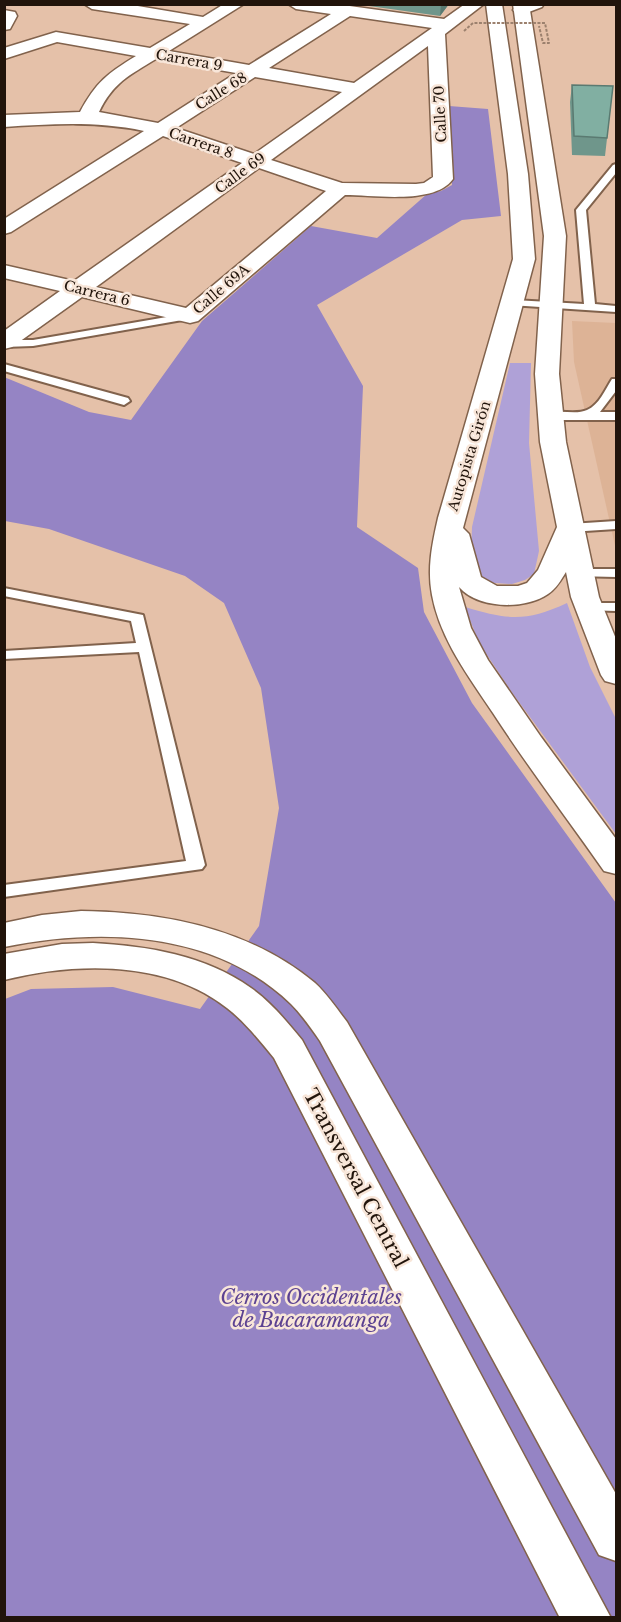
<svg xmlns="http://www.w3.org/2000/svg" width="621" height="1622" viewBox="0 0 621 1622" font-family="'Libre Baskerville',serif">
  <rect width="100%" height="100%" fill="#e5c1a9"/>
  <path fill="#ddb396" d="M572,321L616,323V550L574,362Z"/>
  <path fill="#afa1d7" d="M510,363H531L529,443L539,551L534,574L525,580L512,584L495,583L481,579L471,553L472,527Z
    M567,603L590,667L616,719V834L513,694L479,643L465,607C508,620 526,622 567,603Z"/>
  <path fill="#9584c4" d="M449,106L488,109L501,216L462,220L317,305L363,386L357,527L418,568L424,612L472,703L616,903V1617H5V999L31,989L113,987L200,1009L259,926L279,808L261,688L224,603L185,576L49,529L5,521L4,377L89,412L131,420L202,321L311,226L377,238L427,194L441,191L452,185Z"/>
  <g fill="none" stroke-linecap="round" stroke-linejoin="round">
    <defs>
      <path id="lane" d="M616,164V173L586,210L595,304L616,306V312L510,305L508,303L514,300L584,304L576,210L613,165Z
        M190,313L194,314V318L33,346L4,347V340H33Z
        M4,364L128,398L130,401L124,405L4,371Z
        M612,379H616V391L600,412H616V420H550L544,416C555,407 574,416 587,410C599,405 605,390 612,379Z
        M616,521V529L570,532L563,528L570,524Z
        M579,569H616V577L574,576L572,573L574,570Z
        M4,588L143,615L205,865L202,869L4,897V885L186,861L139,652L4,659V651L136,643L131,621L4,596Z
        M589,603H616V611L584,610L582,607L584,604Z"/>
      <path id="street" d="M84,4H126L203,17L224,4H244L169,51L249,65L331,14L296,9L288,4H335L444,19L465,4H484L445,34L453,179C435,205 374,195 345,195L198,321L190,323L82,297L12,347L4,349V331L60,291L4,278V265L74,281L242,163L163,136L11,232L4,234V219L144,131C96,121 53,124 4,127V115L80,112C96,82 108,73 136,56L57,42L4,59V48L56,32L150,48L190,24L92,9ZM350,16L432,28L354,83L269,68ZM428,46L433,177L424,183L416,184L342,183L271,160ZM156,59L236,73L158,123L99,112C113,83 128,76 156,59ZM255,77L342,92L254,154L176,128ZM259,168L326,191L186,308L96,287Z
        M520,4H544L542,7L521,15L513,10Z
        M4,10L15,12L17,16L10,29L4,30Z"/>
      <path id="secondary" d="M81,911C164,912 249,928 315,983C327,994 337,1009 347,1022L616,1494V1561L599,1555L320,1041C311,1028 302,1015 291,1004C215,931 102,927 4,947V923L42,915Z
        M93,943C147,946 205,955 251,988C271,1002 287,1022 302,1040L611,1618H560L274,1058C260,1041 245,1022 227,1008C166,960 76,962 4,980V954L62,944Z"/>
      <path id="highway" d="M486,4H502L528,174L535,259L463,528L469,534L481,577L497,586H518L527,583L538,570L557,527L540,442L535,374L544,236L513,4H529L566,236L559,374L566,442L599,597L616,639V684L605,681L601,675L571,597L566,572C561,580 556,589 548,594C525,610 478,609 459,587L471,628L488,660L541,737L616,839V874L604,871C567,818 528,767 493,713C469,677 440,639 432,595C427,569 432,544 438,518L513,259L508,174Z"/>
    </defs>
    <use href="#lane" stroke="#81624c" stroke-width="4"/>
    <use href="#street" stroke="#81624c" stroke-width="3"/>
    <use href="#secondary" stroke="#81624c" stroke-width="3"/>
    <use href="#highway" stroke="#81624c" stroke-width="3"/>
    <use href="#lane" fill="#fff" fill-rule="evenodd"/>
    <use href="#street" fill="#fff" fill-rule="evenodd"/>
    <use href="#secondary" fill="#fff" fill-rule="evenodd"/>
    <use href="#highway" fill="#fff" fill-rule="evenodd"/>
    <path stroke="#9c816e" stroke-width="2" stroke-dasharray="3 1.5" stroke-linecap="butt" d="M464,31L473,23H545L549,43H543L539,26"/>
  </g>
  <path fill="#6f968b" d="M355,4H449L440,16Z
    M572,85L613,86L605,156L572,155L570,102Z"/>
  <path fill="#5a7a71" d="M441,4H449L440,16Z"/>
  <path fill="#81afa2" stroke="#5a7a71" stroke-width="1.5" d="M572,85L613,86L607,138L574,136Z"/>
  <g text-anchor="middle" stroke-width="5" stroke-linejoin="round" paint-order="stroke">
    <g font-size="14" fill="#21140b" stroke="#f8e6d9">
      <text transform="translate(189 60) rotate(10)" y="5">Carrera 9</text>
      <text transform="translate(221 91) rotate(-32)" y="5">Calle 68</text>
      <text transform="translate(440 114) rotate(-93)" y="5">Calle 70</text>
      <text transform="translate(201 143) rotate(19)" y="5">Carrera 8</text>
      <text transform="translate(240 173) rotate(-36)" y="5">Calle 69</text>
      <text transform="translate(221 289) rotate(-40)" y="5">Calle 69A</text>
      <text transform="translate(97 293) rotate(14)" y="5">Carrera 6</text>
      <text transform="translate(469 456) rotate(-73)" y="5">Autopista Girón</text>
    </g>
    <g font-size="20" fill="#21140b" stroke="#f8e6d9">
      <text transform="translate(356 1178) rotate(62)" y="7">Transversal Central</text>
    </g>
    <g font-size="20" font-style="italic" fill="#5c4291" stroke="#f8e6d9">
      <text x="311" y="1304">Cerros Occidentales<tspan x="311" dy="23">de Bucaramanga</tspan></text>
    </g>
  </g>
  <rect width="621" height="1622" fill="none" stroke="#21140b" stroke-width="12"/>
</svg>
